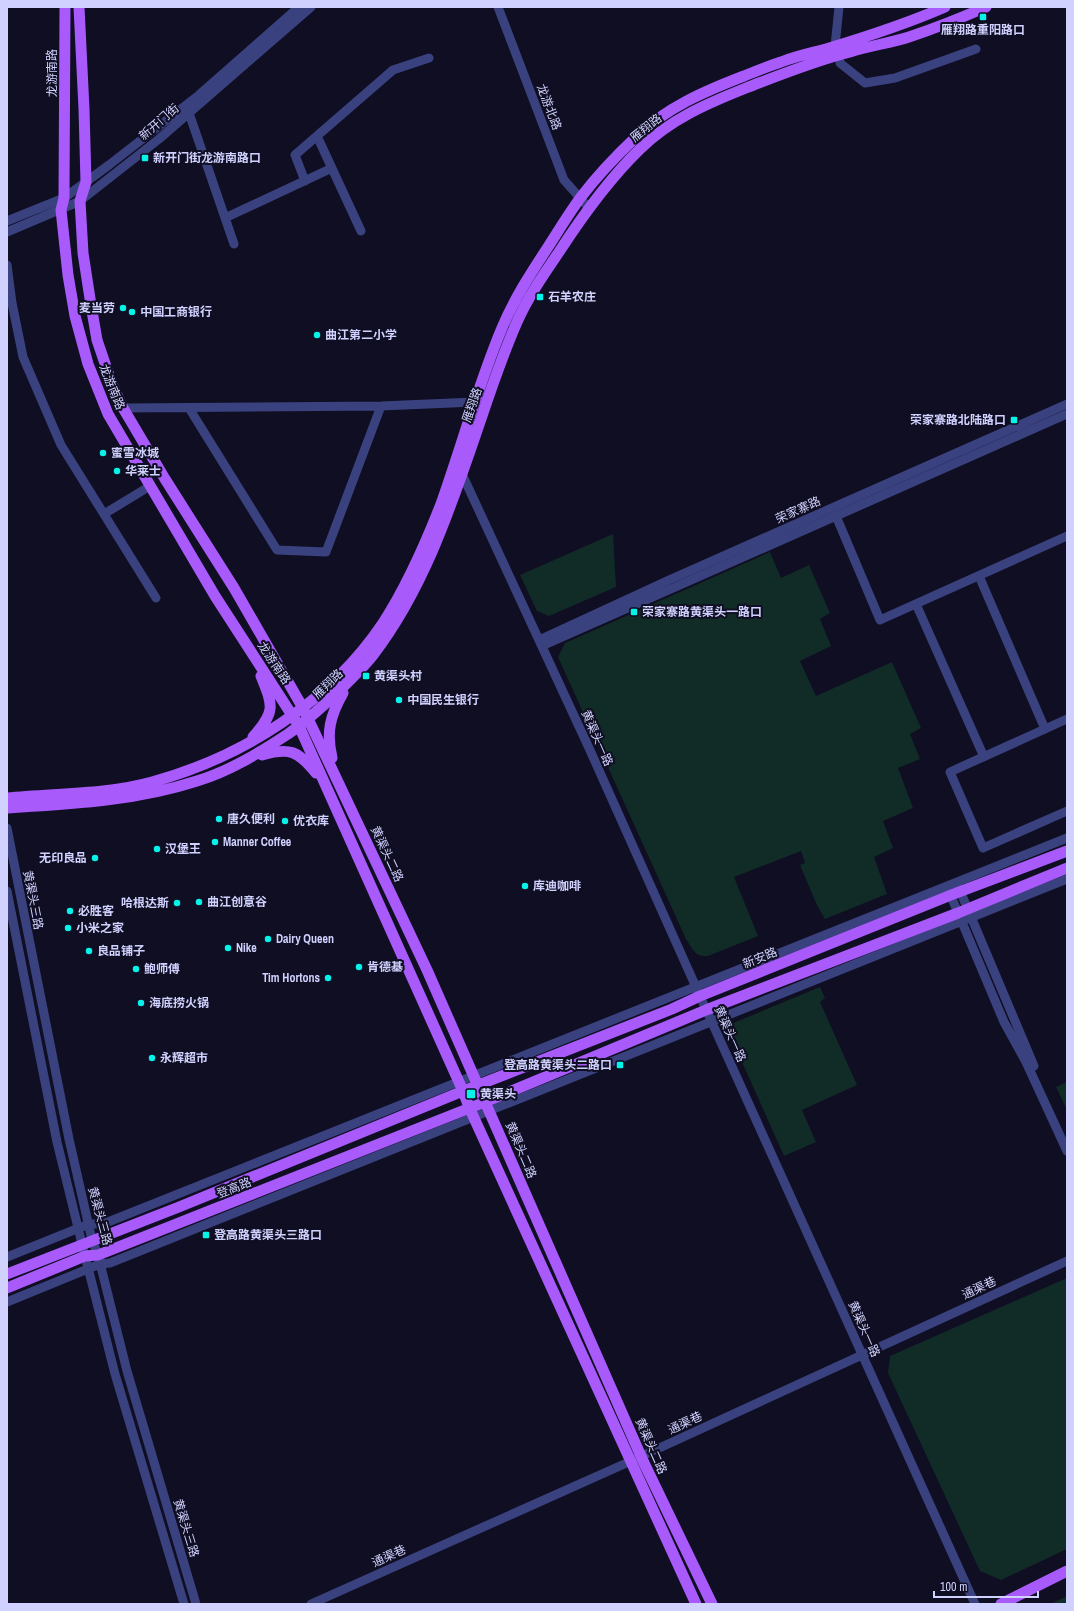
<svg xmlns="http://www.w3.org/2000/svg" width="1074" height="1611" viewBox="0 0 1074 1611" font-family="'Archivo Narrow','Noto Sans SC',sans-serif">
  <rect width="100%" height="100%" fill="#0f0e22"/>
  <path fill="#112b27" d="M613,534L616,587L549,616L537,611L520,575Z
    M770,552L781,578L809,565L830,613L820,619L831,646L800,661L816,696L892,662L921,728L910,734L920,759L898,768L913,808L883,821L893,848L874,857L887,894L825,919L817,905L800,865L805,863L801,851L734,877L758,936L708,956C695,958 692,948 686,939L558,657L565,643Z
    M820,987L825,998L820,1002L857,1085L802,1110L816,1142L784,1156L726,1026Z
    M1067,1082V1110L1056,1087Z
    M1067,1278V1549L1001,1580L980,1571L888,1373L890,1356Z
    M1067,1596V1604H1050Z"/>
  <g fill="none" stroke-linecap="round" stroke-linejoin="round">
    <path stroke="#3a417f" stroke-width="9" d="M498,7L564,180L589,208
      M839,7L835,46L839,55L840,63L865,83L895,78L976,49
      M189,113L234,244
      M317,136L361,231
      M305,181L295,155L393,70L429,58
      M225,218L332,168
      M7,221L64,198L109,165L199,95L299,7
      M7,232L80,201L159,139L311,7
      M7,265L12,303L23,357L61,445L156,598
      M123,408L381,406L475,402
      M189,408L277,550L326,552L381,406
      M462,474L589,748L700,996L975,1604
      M104,514L150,486
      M836,516L880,620L1067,536
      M979,576L1045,729
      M916,604L984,757
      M539,640L669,580L1067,404
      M542,646L1067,414
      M1067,719L950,772L983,848L1067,811
      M7,828L69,1139L92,1240L98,1255L127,1371L196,1604
      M958,886L1034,1066
      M948,889L1004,1022L1026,1062L1067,1151
      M7,891L57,1142L82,1244L115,1374L184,1604
      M7,1257L89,1224H103L1067,838
      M7,1302L100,1264L110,1263L1067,879
      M311,1604L631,1461L1067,1261"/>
    <path stroke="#a85afb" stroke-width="11" d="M65,7L64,198L61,210L68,275L75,316L88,364L108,414L215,596L299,726L463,1091L469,1107L696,1604
      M79,7L84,109L86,182L80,201L83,253L91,305L97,340L112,384L123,408L165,479L234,588L303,708L427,970L644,1463L712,1604
      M253,737C276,711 273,706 261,676
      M262,755C290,747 298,751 316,773
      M332,758C326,732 330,716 343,693
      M7,798C55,793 105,795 152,782C243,757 330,702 383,623C407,586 425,545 441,504C462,445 478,385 502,328C514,299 531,273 548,247C559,230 569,213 581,197C597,176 616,156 635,138C665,108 705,91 744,76C756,71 769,66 781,62C796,56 811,53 826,49C866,37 906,24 945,7
      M7,808C71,804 135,801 197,781C230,771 259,753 288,734C311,718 330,700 350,680C358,672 366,664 373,655C426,586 453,500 481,419C492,386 503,354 517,322C528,297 544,274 559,252C583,215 608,180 640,149C671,119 706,104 746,88C780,75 814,61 850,52C869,46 890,43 909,37C936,28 961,18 986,7
      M7,1274L179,1207L463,1091L672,1009L700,996L951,895L1067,851
      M7,1288L85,1256L98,1255L490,1100L706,1010L958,913L1067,868
      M1001,1604L1067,1571"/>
  </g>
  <g fill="#06f3ea" stroke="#0f0e22" stroke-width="1.5">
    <rect x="979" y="13" width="8" height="8" rx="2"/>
    <rect x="141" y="154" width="8" height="8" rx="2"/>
    <rect x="536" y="293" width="8" height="8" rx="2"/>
    <circle cx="123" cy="308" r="4"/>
    <circle cx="132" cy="312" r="4"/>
    <circle cx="317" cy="335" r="4"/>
    <rect x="1010" y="416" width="8" height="8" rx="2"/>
    <circle cx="103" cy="453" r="4"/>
    <circle cx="117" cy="471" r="4"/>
    <rect x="630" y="608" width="8" height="8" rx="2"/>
    <rect x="362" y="672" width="8" height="8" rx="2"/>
    <circle cx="399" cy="700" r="4"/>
    <circle cx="219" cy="819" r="4"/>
    <circle cx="285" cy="821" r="4"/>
    <circle cx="215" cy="842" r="4"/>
    <circle cx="157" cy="849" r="4"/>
    <circle cx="95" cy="858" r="4"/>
    <circle cx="525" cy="886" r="4"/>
    <circle cx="199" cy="902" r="4"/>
    <circle cx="177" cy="903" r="4"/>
    <circle cx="70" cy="911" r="4"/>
    <circle cx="68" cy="928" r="4"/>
    <circle cx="268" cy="939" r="4"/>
    <circle cx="228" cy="948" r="4"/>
    <circle cx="89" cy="951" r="4"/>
    <circle cx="359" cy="967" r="4"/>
    <circle cx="136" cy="969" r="4"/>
    <circle cx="328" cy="978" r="4"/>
    <circle cx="141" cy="1003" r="4"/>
    <circle cx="152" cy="1058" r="4"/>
    <rect x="616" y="1061" width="8" height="8" rx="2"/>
    <rect x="466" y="1089" width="10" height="10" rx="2"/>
    <rect x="202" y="1231" width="8" height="8" rx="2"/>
  </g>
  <g text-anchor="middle" stroke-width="4" stroke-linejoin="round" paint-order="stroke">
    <g font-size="12" font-weight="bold" fill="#d0d1fe" stroke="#0f0e22" text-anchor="start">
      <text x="983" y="34" text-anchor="middle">雁翔路重阳路口</text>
      <text x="153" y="162">新开门街龙游南路口</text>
      <text x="548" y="301">石羊农庄</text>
      <text x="115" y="312" text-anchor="end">麦当劳</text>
      <text x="140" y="316">中国工商银行</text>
      <text x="325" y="339">曲江第二小学</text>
      <text x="1006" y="424" text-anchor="end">荣家寨路北陆路口</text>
      <text x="111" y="457">蜜雪冰城</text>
      <text x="125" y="475">华莱士</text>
      <text x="642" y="616">荣家寨路黄渠头一路口</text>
      <text x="374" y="680">黄渠头村</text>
      <text x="407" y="704">中国民生银行</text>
      <text x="227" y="823">唐久便利</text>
      <text x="293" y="825">优衣库</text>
      <text x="223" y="846">Manner Coffee</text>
      <text x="165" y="853">汉堡王</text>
      <text x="87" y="862" text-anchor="end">无印良品</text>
      <text x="533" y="890">库迪咖啡</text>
      <text x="207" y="906">曲江创意谷</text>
      <text x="169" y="907" text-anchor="end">哈根达斯</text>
      <text x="78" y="915">必胜客</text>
      <text x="76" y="932">小米之家</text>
      <text x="276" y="943">Dairy Queen</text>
      <text x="236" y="952">Nike</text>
      <text x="97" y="955">良品铺子</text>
      <text x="367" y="971">肯德基</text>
      <text x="144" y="973">鲍师傅</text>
      <text x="320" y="982" text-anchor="end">Tim Hortons</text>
      <text x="149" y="1007">海底捞火锅</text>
      <text x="160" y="1062">永辉超市</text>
      <text x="612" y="1069" text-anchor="end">登高路黄渠头二路口</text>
      <text x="480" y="1098">黄渠头</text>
      <text x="214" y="1239">登高路黄渠头三路口</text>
    </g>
    <g font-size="12" fill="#d0d1fe" stroke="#0f0e22">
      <text transform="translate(52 73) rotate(-90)" y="4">龙游南路</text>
      <text transform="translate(549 107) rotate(69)" y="4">龙游北路</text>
      <text transform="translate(159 122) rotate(-41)" y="4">新开门街</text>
      <text transform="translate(646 128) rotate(-39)" y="4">雁翔路</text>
      <text transform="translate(112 387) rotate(68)" y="4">龙游南路</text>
      <text transform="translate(472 405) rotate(-71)" y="4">雁翔路</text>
      <text transform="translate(798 510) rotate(-24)" y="4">荣家寨路</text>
      <text transform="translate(274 663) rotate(56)" y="4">龙游南路</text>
      <text transform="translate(328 684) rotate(-44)" y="4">雁翔路</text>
      <text transform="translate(597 738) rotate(66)" y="4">黄渠头一路</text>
      <text transform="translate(387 854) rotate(65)" y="4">黄渠头二路</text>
      <text transform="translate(33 900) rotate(79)" y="4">黄渠头三路</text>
      <text transform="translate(760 958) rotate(-22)" y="4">新安路</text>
      <text transform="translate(730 1034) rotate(66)" y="4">黄渠头一路</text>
      <text transform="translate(521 1150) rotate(67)" y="4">黄渠头二路</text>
      <text transform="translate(234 1188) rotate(-21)" y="4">登高路</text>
      <text transform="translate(100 1216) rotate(75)" y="4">黄渠头三路</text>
      <text transform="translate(979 1288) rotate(-25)" y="4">通渠巷</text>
      <text transform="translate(864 1329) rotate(66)" y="4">黄渠头一路</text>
      <text transform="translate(685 1423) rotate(-25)" y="4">通渠巷</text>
      <text transform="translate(651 1446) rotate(66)" y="4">黄渠头二路</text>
      <text transform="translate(186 1528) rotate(73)" y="4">黄渠头三路</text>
      <text transform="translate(389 1556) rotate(-24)" y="4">通渠巷</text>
    </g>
  </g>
  <rect width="1074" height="1611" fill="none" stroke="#d0d1fe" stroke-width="16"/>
  <path d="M934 1591v6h104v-6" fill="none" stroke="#d0d1fe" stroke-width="2"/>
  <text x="940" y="1591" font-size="12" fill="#d0d1fe" stroke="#0f0e22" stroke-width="3" paint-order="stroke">100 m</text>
</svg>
